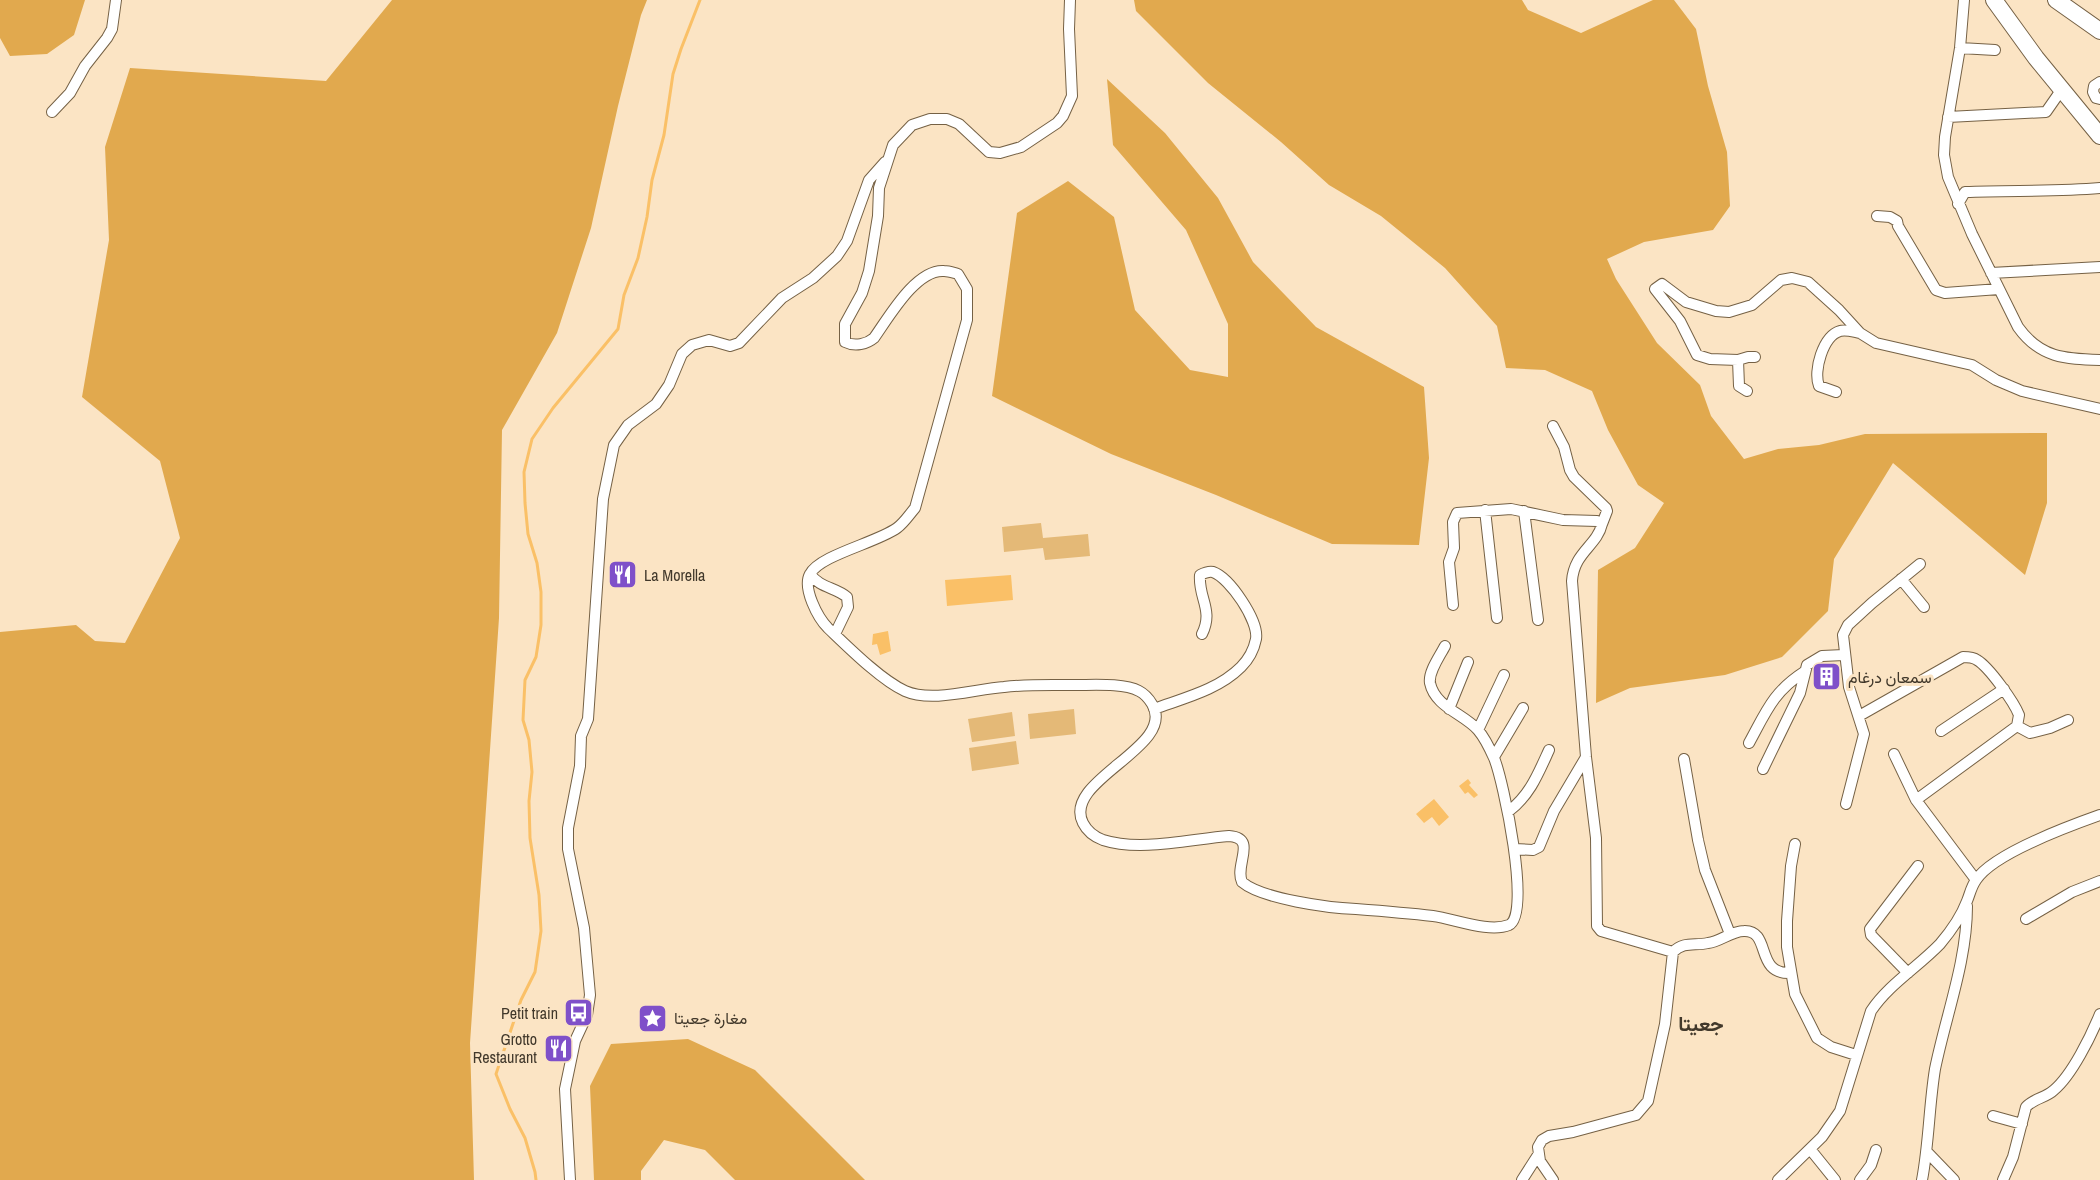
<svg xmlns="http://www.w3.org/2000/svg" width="2100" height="1180" viewBox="0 0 2100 1180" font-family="'Archivo Narrow',Vazirmatn,sans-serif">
  <rect width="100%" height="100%" fill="#fbe4c4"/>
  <path fill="#e4b977" d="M1041,523L1043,538L1088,534L1090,556L1045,560L1043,548L1004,552L1002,527Z
    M1074,709L1076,734L1030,739L1028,714Z
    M1012,712L1015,736L972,742L968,719Z
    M1016,741L1019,764L972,771L969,748Z"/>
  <path fill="#e1a94e" d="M0,0H85L74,35L47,54L10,56L0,38Z
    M392,0H647L641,15L618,106L591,228L557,333L502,430L499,618L470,1043L474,1180H0V632L76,625L95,641L125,643L180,538L160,461L82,397L109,240L105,147L130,68L326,81Z
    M1134,0H1522L1528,10L1581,33L1653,0H1674L1696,29L1708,86L1727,152L1730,206L1713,230L1644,242L1607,259L1616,279L1657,343L1700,385L1711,416L1744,459L1778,449L1819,445L1865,434L2047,433V503L2025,575L1893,463L1834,559L1828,611L1782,657L1725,675L1630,688L1596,703L1598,570L1635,548L1664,503L1638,485L1608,430L1592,391L1545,370L1506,368L1497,326L1445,268L1381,216L1329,185L1281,142L1208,83L1136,11Z
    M1107,79L1165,133L1218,198L1253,262L1316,327L1424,387L1429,458L1419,545L1332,544L1216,495L1111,454L992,396L1017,213L1068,181L1114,217L1135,310L1190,370L1228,377V324L1186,230L1113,145Z
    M688,1039L755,1070L865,1180H735L705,1150L664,1140L641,1171V1180H594L590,1086L611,1044Z"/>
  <path fill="#fac067" d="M1011,575L1013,600L947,606L945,580Z
    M888,631L891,651L880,655L877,644L872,645L873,634Z
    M1468,779L1471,783L1469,785L1478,795L1474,798L1468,792L1465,794L1459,786Z
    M1434,799L1449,817L1439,826L1432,817L1424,823L1416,814Z"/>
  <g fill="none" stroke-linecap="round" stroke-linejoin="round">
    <path stroke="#fac067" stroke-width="3" d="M536,1180L535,1172L525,1138L510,1109L496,1074L521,1000L535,972L541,931L539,895L530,838L529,801L532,772L529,740L523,720L525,680L536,657L541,625V592L537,563L528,534L525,503L524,472L532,439L553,408L618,329L624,295L638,258L647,217L652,180L664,135L673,74L681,49L700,0"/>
    <defs>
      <path id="minor" d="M1070,0L1069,29L1072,96L1063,116L1057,123L1021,147L1000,153L989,152L959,124L947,119H930L912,125L893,145L879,188L878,216L869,271L862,293L845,324V342C855,347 867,344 874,338C889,317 916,269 944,271C949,271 954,273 958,274L967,289V320L915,508C909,515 904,523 897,528C876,543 820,555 810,574C802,588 818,618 828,628C848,647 881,680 905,691C932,703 975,689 1004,687C1028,684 1052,685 1077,685C1094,685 1124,683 1139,691C1145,694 1149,699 1152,704C1178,747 1061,780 1083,823C1087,831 1095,837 1103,840C1140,852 1191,839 1229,836C1258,838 1234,865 1242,882C1262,899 1329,908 1356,909C1382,911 1407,913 1433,916C1455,919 1489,933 1509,925C1532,915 1503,779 1494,758C1490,749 1484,737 1478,730C1464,714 1435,707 1430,683C1428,672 1440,656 1445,646
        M1964,0L1960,48L1945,137L1944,155L1948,177L1972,234L2018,327C2040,358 2065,359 2100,360
        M1960,48L1995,50
        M2100,82L2094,86L2093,92L2096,98L2100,99
        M52,112L70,93L85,66L107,38L112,29L116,0
        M1948,117L2046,112L2062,89
        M1958,204L1965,192C2010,190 2055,192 2100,188
        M1877,216L1890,217L1897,221L1898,226L1936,290L1945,293L1999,289
        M1991,273L2100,267
        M1738,360L1748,357H1755
        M1747,391L1739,386L1738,360L1710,359L1697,355L1680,321L1655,289L1662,284L1686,302L1716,311L1729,312L1752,305L1781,280L1792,278L1808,282L1839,310L1860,333L1876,343L1972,365L1996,380L2022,391L2100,409
        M1836,392L1819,386C1813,371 1823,336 1840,331C1846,329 1854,332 1860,333
        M1553,426L1564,447L1570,470L1574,477L1606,508L1607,511L1602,524
        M1485,510L1497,618
        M1524,511L1538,620
        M810,574C820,588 835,587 847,597L848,607L835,634
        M1901,579L1924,607
        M1453,605L1449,562L1454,548L1453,522L1457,513L1511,509L1563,520L1597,521L1602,524C1597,546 1574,552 1572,581L1586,757L1596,838L1597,926L1601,931L1673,952C1684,941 1694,946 1708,943C1720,942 1731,931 1744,931C1772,930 1754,975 1791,973
        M1154,709C1184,698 1218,690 1241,667C1248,660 1254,649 1256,639C1259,621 1230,578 1213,572C1208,571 1204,573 1200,575C1198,598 1214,610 1202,634
        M1449,709L1468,662
        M1859,716L1963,657C1968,657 1973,657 1977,660C1989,667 2014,702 2019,715L2017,726L1916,800
        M2017,726L2030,733L2050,728L2068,720
        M1478,730L1504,675
        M1941,731L2004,689
        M1749,743C1766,712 1773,692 1804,672
        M1894,754L1916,800L1976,880
        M1494,757L1523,708
        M1684,759L1698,840L1705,870L1730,934
        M1763,769L1800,693L1807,665L1822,656L1844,655
        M1846,804L1864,734L1849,687L1843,635L1848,625L1872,603L1920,564
        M1509,811C1530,795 1538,774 1549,750
        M1795,844L1791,866L1787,921V947L1795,994L1817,1038L1831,1047L1856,1055
        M1514,849L1533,850L1539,847L1554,811L1586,757
        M2026,919L2072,892L2100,881
        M1908,973L1871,935L1870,929L1918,866
        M1993,1116L2022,1124
        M1810,1149L1835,1180
        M1928,1153L1954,1180
        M570,1180L565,1089L575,1041L587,1015L590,995L584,928L568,849V828L580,766L581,736L588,719L603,499L614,445L628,425L656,404L669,385L682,354L692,345L709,340L730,346L739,343L782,298L813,278L837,256L847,241L869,180L885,162
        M1522,1180L1538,1155
        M1553,1180L1540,1161L1538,1147L1542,1140L1549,1136L1573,1132L1636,1115L1648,1101L1665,1024L1673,952
        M1778,1180L1822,1137L1840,1111L1871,1011C1889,984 1918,967 1940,944C1951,931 1961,917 1967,901C1970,894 1971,887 1976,880C1993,854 2069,826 2100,815
        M1860,1180L1871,1165L1876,1150
        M1922,1180C1929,1143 1929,1106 1935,1069C1946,1015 1967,961 1967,906
        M2003,1180L2013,1157L2026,1107C2034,1098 2046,1098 2054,1090C2072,1075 2091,1036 2100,1014"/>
      <path id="highway" d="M1994,0L2036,58L2100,136
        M2056,0L2100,31"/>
    </defs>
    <use href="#minor" stroke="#756145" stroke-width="12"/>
    <use href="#highway" stroke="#756145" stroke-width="18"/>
    <use href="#minor" stroke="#fff" stroke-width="10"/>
    <use href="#highway" stroke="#fff" stroke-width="16"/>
  </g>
  <defs>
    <symbol id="restaurant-square" viewBox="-11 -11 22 22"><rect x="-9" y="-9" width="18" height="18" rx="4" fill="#7f50c9" stroke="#fbe4c4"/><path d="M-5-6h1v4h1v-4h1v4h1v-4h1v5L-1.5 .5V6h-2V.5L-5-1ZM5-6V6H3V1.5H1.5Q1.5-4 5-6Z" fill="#fff"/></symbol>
    <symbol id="building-square" viewBox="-11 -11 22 22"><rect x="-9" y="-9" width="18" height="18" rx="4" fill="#7f50c9" stroke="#fbe4c4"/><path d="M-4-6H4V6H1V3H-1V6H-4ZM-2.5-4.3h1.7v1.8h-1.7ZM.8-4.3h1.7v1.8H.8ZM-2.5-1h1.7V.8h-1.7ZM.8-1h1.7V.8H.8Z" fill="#fff"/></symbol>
    <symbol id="bus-square" viewBox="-11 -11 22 22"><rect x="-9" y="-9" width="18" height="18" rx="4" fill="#7f50c9" stroke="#fbe4c4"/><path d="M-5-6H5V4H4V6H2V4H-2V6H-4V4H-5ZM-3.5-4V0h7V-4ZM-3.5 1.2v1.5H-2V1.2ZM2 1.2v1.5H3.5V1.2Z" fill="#fff"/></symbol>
    <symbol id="sight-square" viewBox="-11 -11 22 22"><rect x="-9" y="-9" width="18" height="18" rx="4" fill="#7f50c9" stroke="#fbe4c4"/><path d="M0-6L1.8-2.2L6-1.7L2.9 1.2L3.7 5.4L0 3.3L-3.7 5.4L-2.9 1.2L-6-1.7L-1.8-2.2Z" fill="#fff"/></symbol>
  </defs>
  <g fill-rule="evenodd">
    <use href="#restaurant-square" x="606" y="558" width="33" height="33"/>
    <use href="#building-square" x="1810" y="660" width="33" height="33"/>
    <use href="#bus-square" x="562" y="996" width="33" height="33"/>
    <use href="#sight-square" x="636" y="1002" width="33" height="33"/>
    <use href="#restaurant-square" x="542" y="1032" width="33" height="33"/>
  </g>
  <g text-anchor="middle" stroke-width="6" stroke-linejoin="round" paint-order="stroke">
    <g font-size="16" fill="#41382b" stroke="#fbe4c4" text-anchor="start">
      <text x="644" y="581">La Morella</text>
      <text x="1848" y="683">سمعان درغام</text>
      <text x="558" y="1019" text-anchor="end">Petit train</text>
      <text x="674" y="1024">مغارة جعيتا</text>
      <text x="537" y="1045" text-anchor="end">Grotto<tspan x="537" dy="18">Restaurant</tspan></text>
    </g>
    <g font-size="20" font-weight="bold" fill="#41382b" stroke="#fbe4c4">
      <text x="1701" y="1031">جعيتا</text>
    </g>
  </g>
</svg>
